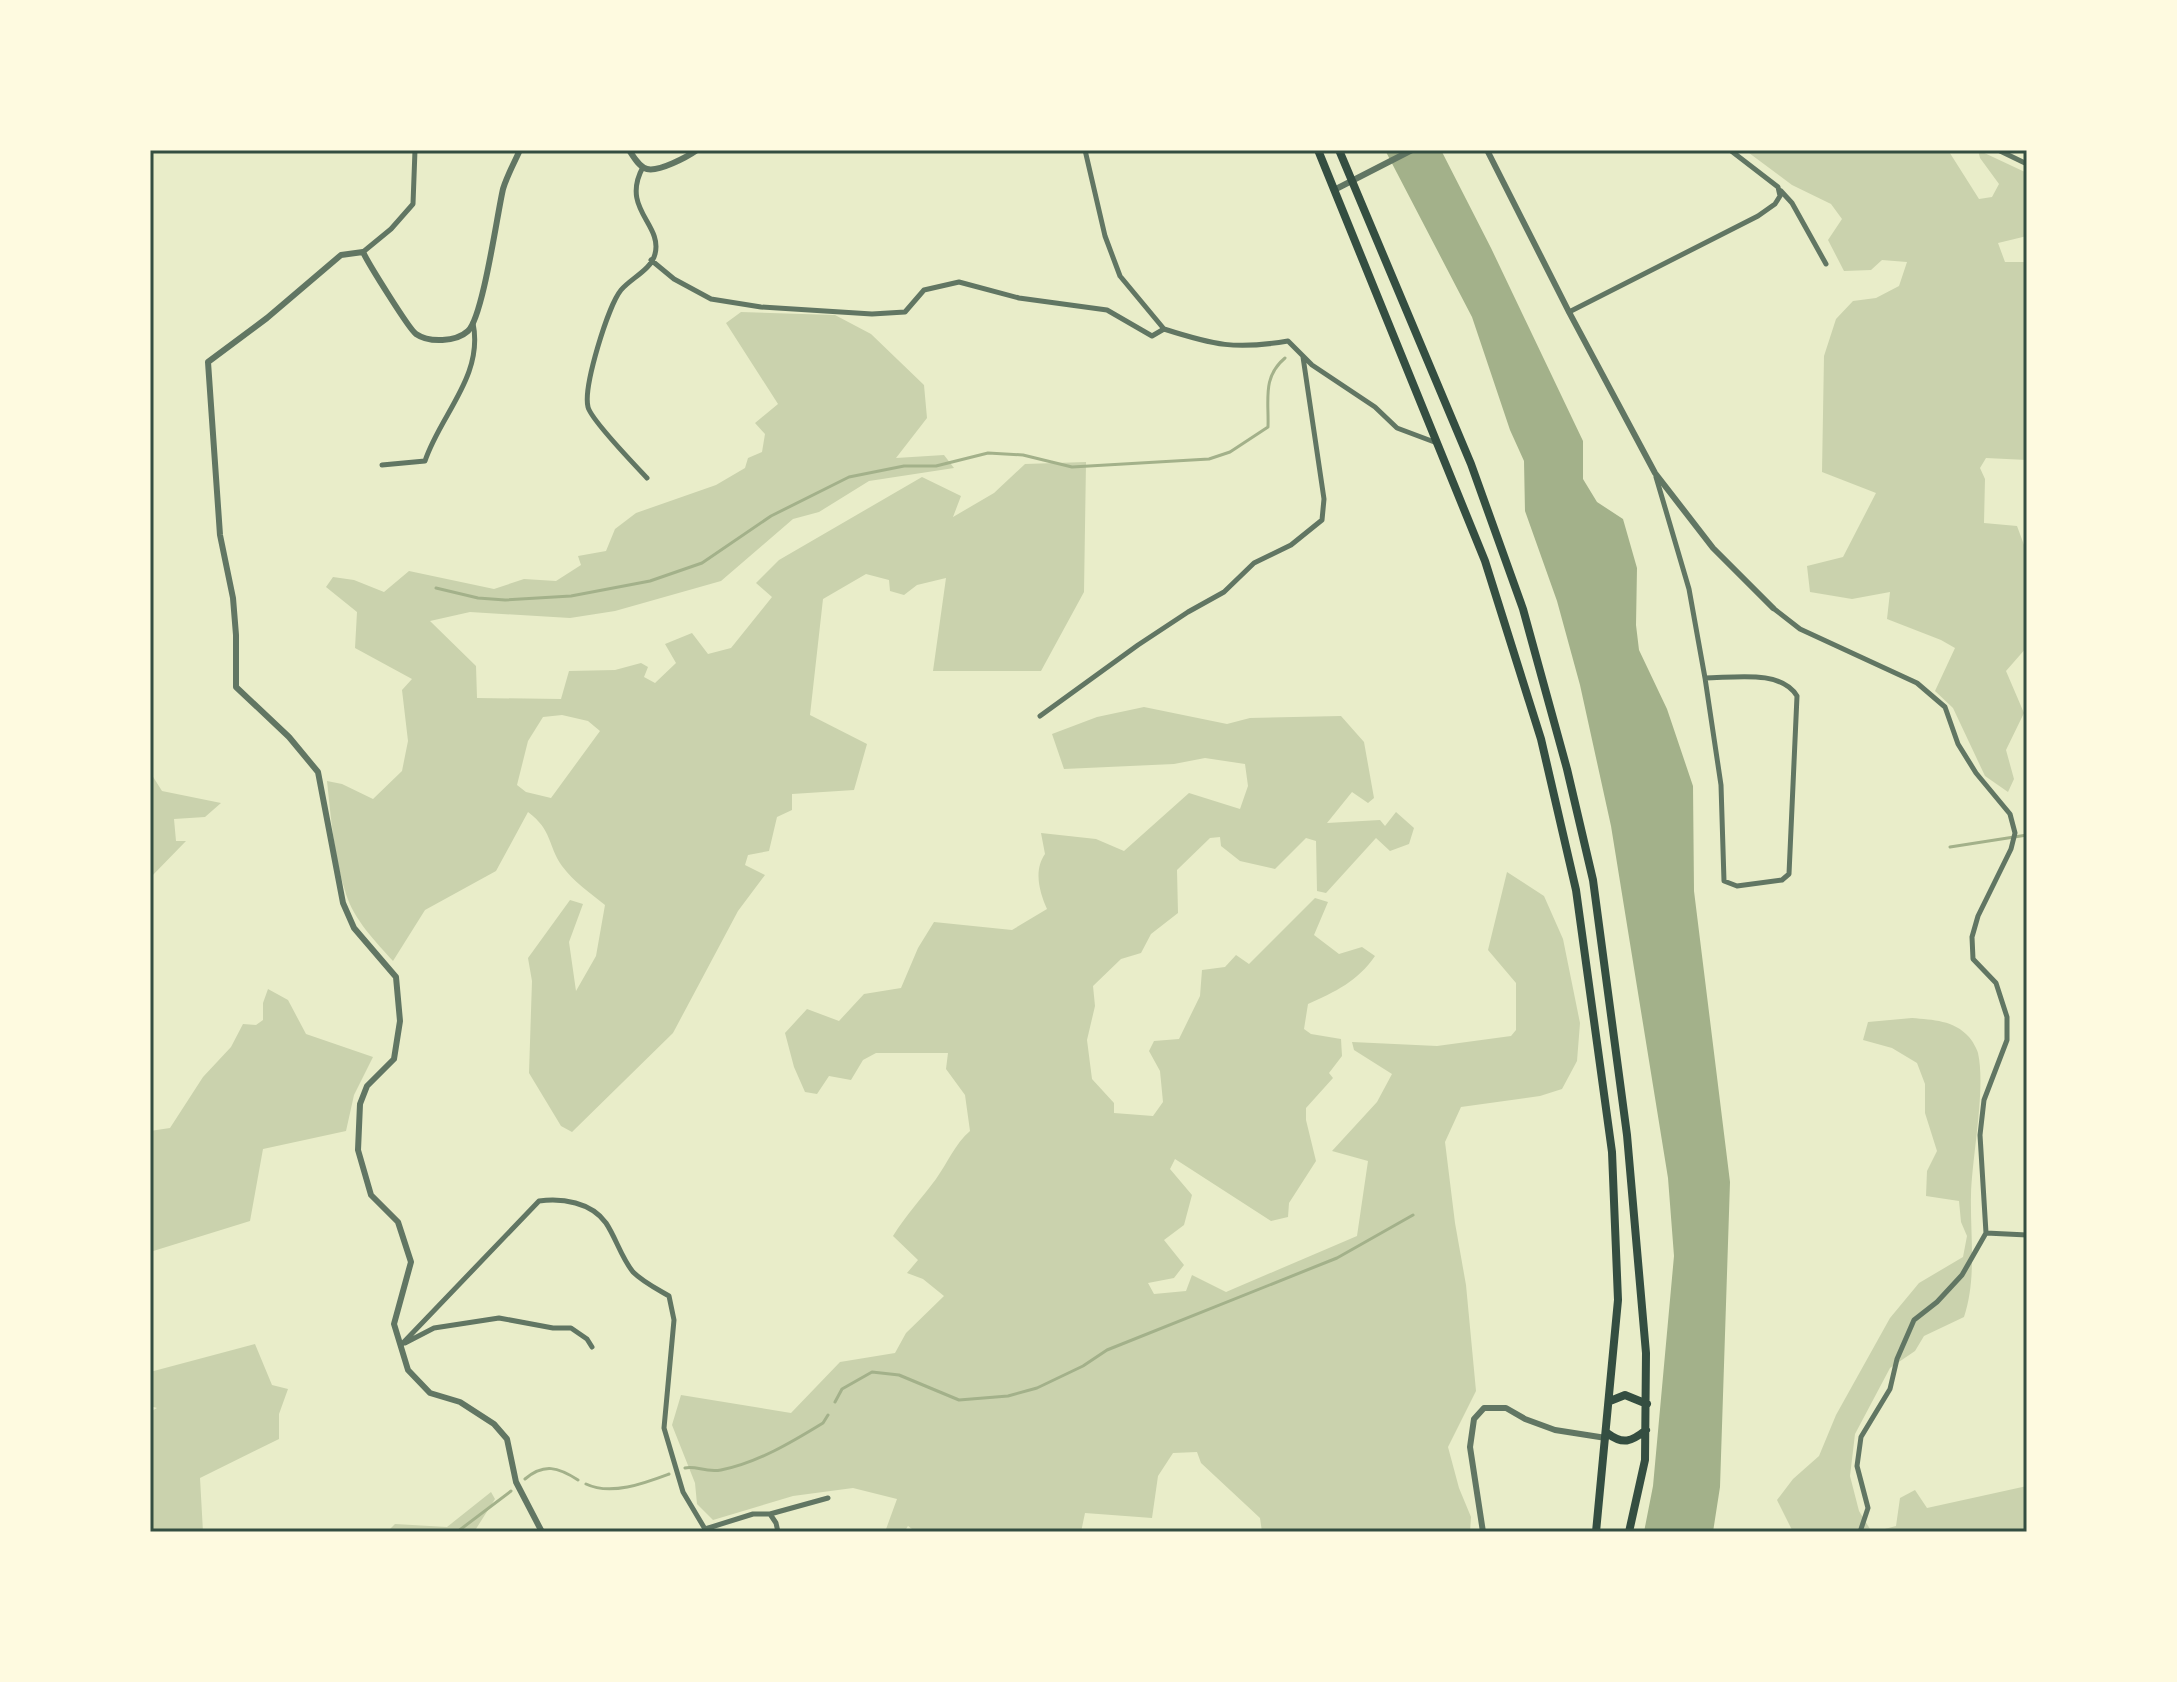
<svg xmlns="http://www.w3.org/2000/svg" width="2177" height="1682" viewBox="0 0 2177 1682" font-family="Inter,sans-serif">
  <rect width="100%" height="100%" fill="#e9edc9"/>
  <path fill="#cad2ad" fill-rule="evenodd" d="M1745,150H1948L1979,199L1992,197L1999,184L1980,158L1978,150L2027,173V236L1998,243L2005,262H2027V460L1986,458L1980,468L1985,479L1984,523L2017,526L2027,553V647L2006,671L2024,713L2006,750L2014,779L2008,792L1985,776L1953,708L1935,691L1955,648L1941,640L1887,619L1890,592L1852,599L1810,592L1807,566L1843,557L1876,493L1822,472L1824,356L1836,319L1853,301L1876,298L1899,286L1907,262L1882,260L1871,270L1844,271L1828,240L1842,219L1831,204L1792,185Z
    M741,312L835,315L871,334L924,385L927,418L896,458L944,455L954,468L869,481L819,512L793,519L721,581L615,611L570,618L470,612L430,621L476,666L477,698L561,699L569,671L615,670L641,663L648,667L644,677L655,683L676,663L665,644L692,633L708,654L731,648L772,597L756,583L779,560L922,477L961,496L953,517L994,493L1025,464L1086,462L1084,592L1041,671H933L946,578L917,585L904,595L890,591L889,580L866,574L823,599L810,715L867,744L854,790L792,794V810L777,817L769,851L748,855L745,865L765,875L738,911L673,1033L572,1132L561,1126L529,1073L532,981L528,958L570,900L583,904L569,942L576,991L596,956L605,905C590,893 574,882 562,866C547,844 553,831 528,812L496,871L425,910L393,961C376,942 354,920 346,894C334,858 331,818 327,781L342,784L373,799L402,771L408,741L402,690L412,679L355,648L357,612L326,587L333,577L354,580L384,592L409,571L494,589L524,579L556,581L581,565L578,556L606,551L615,529L636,513L716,485L745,468L748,458L762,452L765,434L755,423L778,404L726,323ZM562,715L588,721L600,731L551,798L526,792L517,785L528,741L543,717Z
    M1144,707L1227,724L1250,718L1341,716L1364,742L1374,798L1368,803L1352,792L1327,823L1380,820L1385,826L1396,812L1414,828L1409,844L1390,851L1376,838L1326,893L1317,891L1316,841L1306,838L1275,869L1240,861L1221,846L1220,837L1210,838L1177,870L1178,913L1151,934L1141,953L1121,959L1093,986L1095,1006L1087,1040L1092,1079L1114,1103V1113L1153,1116L1163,1102L1160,1071L1149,1051L1154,1041L1179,1039L1200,996L1202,970L1225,967L1236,955L1249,964L1315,898L1328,902L1314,935L1339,954L1362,947L1375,956C1358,981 1335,992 1308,1004L1304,1029L1311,1034L1341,1039L1342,1056L1329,1073L1333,1078L1306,1108V1120L1316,1161L1289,1203L1288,1217L1271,1221L1175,1159L1170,1169L1192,1195L1184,1225L1164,1240L1184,1265L1174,1278L1148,1283L1154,1294L1186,1291L1192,1275L1226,1292L1357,1236L1368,1161L1332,1151L1377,1102L1392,1074L1354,1050L1352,1042L1437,1046L1511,1036L1516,1030V983L1488,950L1507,872L1544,896L1563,939L1580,1023L1577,1061L1562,1089L1540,1096L1461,1107L1445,1142L1455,1223L1466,1285L1476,1391L1448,1447L1459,1488L1471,1517L1470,1532H1262L1260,1518L1201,1463L1197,1452L1173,1453L1158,1476L1152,1518L1085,1513L1081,1532H972L969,1530L916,1532L908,1526L904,1532H885L897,1499L853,1488L793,1496L713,1520L697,1504L695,1483L672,1425L681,1395L791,1413L840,1362L895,1353L906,1333L944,1296L923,1279L907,1273L918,1260L893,1236C906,1215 922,1198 936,1179C948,1162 955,1144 970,1131L965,1095L946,1069L948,1053H876L863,1060L851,1080L829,1076L817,1094L805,1092L794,1067L785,1033L807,1009L839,1021L864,994L901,988L918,948L934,922L1012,930L1047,909C1040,893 1033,871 1045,854L1041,833L1096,839L1124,851L1189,793L1240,809L1248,786L1245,764L1205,758L1174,764L1064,769L1052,734L1097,717Z
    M150,772L162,791L221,803L205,817L174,819L176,841H186L150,878Z
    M268,989L288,1000L306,1034L373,1057L354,1095L346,1131L263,1149L250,1221L150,1252V1131L170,1128L203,1077L231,1047L243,1024L256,1025L263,1020V1003Z
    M1912,1018C1933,1020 1954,1020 1969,1037C1972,1040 1977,1049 1978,1053C1986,1089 1972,1156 1971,1195C1970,1235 1977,1278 1964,1317L1924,1336L1915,1351L1890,1368L1855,1434L1850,1476L1859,1511L1870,1529L1881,1530L1896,1526L1900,1498L1915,1490L1927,1508L2027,1486V1532H1793L1777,1500L1793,1479L1819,1456L1836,1415L1890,1318L1919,1283L1963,1257L1967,1236L1961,1222L1959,1201L1926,1196L1927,1171L1937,1151L1925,1113V1084L1917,1063L1892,1048L1863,1040L1868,1022Z
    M255,1344L272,1385L288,1389L279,1414V1439L200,1478L203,1532H150V1412L157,1408L150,1406V1372Z
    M491,1492L495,1499L474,1532H387L395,1524L447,1527Z"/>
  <path fill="#a3b18a" d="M1385,150H1441L1491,248L1583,441V479L1597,502L1623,519L1637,568L1636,625L1639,650L1667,709L1693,786L1694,891L1730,1182L1720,1487L1713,1532H1644L1653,1486L1674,1256L1668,1178L1611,826L1580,685L1557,601L1525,511L1524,461L1510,430L1472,317Z"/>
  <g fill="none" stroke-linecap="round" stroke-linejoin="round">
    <path stroke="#a3b18a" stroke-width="3" d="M436,588L478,598L505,600L571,596L650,581L702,563L771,516L849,477L904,466H936L988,453L1023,455L1072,467L1209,459L1230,452L1268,427C1269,400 1262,377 1285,358
      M1950,847L2027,835
      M835,1402L842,1389L872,1372L899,1375L959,1400L1008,1396L1037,1388L1083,1366L1107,1350L1337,1258L1413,1215
      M685,1468C696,1465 705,1473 721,1470C757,1463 792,1442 823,1423L828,1415
      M525,1479C544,1463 558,1467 578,1480
      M586,1484C611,1496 645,1483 669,1474
      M457,1532L511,1491"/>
    <path stroke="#617663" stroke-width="5" d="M1085,150L1105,236L1120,276L1164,329
      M1998,150L2027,164
      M643,167C620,209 663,224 655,254C651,270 631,278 621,290C608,306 583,387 588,407C591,420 635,465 647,478
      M1781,191L1792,203L1826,264
      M363,252L391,229L413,204L415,150
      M651,260L674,279L711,299L761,307L872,314L905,312L924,290L959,282L1019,298L1107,310L1152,336L1164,329C1214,345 1235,350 1288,341L1312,365L1375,407L1397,428L1437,443
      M1569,312L1758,216L1775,204L1780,196L1778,187L1730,150
      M382,465L425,461C440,415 484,376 473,323
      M1656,477L1689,589L1705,678L1721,785L1724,881L1737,886L1782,880L1789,874L1797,696C1781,669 1733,678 1705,678
      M1773,608L1800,629L1917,683L1945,707L1958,744L1976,773L2010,814L2015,833L2011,849L1978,916L1972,937L1973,959L1996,983L2007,1017V1040L1984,1100L1980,1135L1986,1233L1962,1275L1937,1302L1914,1320L1897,1359L1890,1389L1861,1437L1857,1466L1868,1508L1860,1532
      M1040,716L1138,645L1188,612L1224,592L1254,563L1291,545L1322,520L1324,499L1303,357
      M1986,1233L2027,1235
      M405,1343L434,1328L499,1318L553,1328H571L587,1339L592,1347
      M401,1345L539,1201C562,1198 591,1202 606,1223C616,1238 621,1257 633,1272C643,1282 657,1289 669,1296L674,1320L664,1428L683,1492L705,1529L753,1514H770L776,1523L778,1532
      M770,1514L828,1498"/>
    <path stroke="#617663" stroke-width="6" d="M520,150C514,163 507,176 503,189C497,215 483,317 468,331C456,342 429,343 416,334C409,329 368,263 363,252L341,255L267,318L208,362L220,535L233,598L236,635V687L289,737L318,772L343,903L354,928L396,977L400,1021L394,1059L367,1086L360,1104L358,1150L371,1195L398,1222L411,1262L394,1324L408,1370L430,1393L460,1402L494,1424L507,1439L516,1482L542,1532
      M629,150C633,156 639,167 647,169C659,172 687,157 697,150
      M1487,150L1569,312L1655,473L1713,548L1773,608
      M1334,190L1412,150
      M1483,1532L1470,1447L1474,1419L1484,1408H1506L1525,1419L1555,1430L1606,1438"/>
    <path stroke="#344e41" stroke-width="8" d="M1318,150L1485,561L1541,739L1576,890L1612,1152L1618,1300L1596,1532
      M1339,150L1471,464L1523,609L1567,769L1593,880L1627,1135L1646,1353L1645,1460L1629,1532
      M1610,1401L1625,1395L1647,1404
      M1607,1433C1623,1445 1631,1442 1646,1430"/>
  </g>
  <rect width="2177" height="1682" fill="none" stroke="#fefae0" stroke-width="304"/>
  <rect x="152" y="152" width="1873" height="1378" fill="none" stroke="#344e41" stroke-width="3"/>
</svg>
